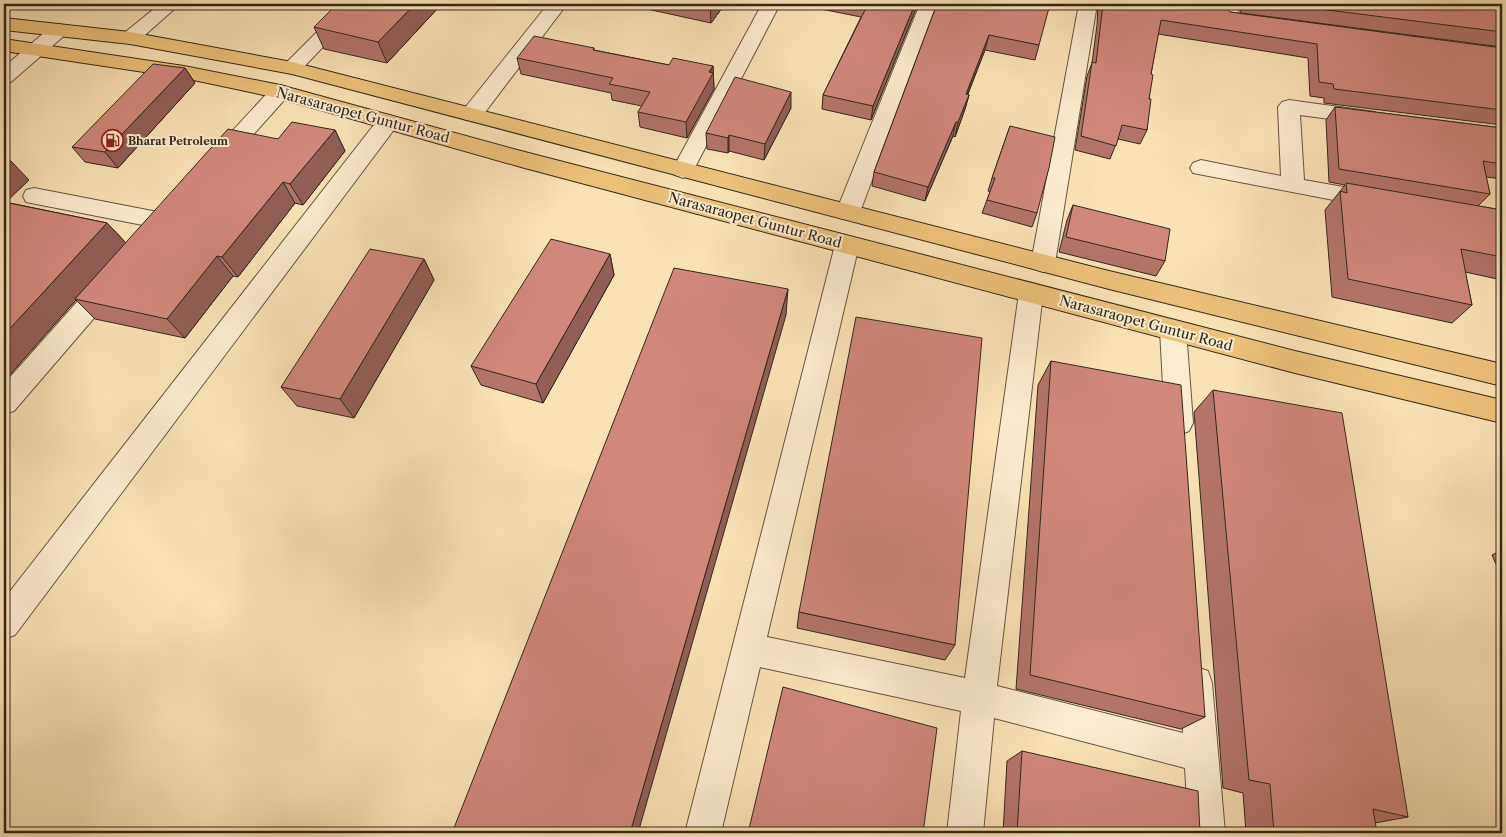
<svg xmlns="http://www.w3.org/2000/svg" width="1506" height="837" viewBox="0 0 1506 837" font-family="'Libre Caslon Text',serif">
  <rect width="100%" height="100%" fill="#fae2b4"/>
  <filter id="stains"><feTurbulence type="fractalNoise" baseFrequency=".004" numOctaves="4"/><feColorMatrix values="0 0 0 0 .2 0 0 0 0 .09 0 0 0 0 .02 0 0 0 .5 -.17"/></filter>
  <radialGradient id="worn" r=".72"><stop offset=".6" stop-color="#630" stop-opacity="0"/><stop offset="1" stop-color="#630" stop-opacity=".3"/></radialGradient>
  <g fill="none" stroke-linecap="round" stroke-linejoin="round">
    <defs>
      <path id="street" d="M160,4H180L137,42L130,44L123,42L120,38L123,34Z
        M345,4H364L299,72L292,74L285,72L282,68L285,64Z
        M548,4H567L480,119L472,121L464,119L461,114L464,109Z
        M762,4H780L691,175L683,178L675,175L672,170Z
        M920,4H938L860,212L856,218L848,220L840,218L836,212Z
        M1079,4H1097L1055,263L1052,269L1043,272L1034,269L1031,263Z
        M1219,4H1237L1239,15L1265,20L1268,24L1265,28L1258,30L1223,24L1220,20Z
        M59,24L66,26L69,30L66,34L11,82L4,83V67L52,26Z
        M280,85L287,87L290,92L287,97L226,165L218,168L210,165L207,160L210,155L273,87Z
        M1289,100L1375,112L1378,117L1375,122L1367,124L1300,115L1304,180L1383,194L1387,200L1383,206L1375,208L1193,173L1190,168L1193,163L1201,160L1281,176L1278,107L1282,102Z
        M388,115L396,117L399,122L396,127L15,635L4,639V599L380,117Z
        M34,188L163,213L171,215L175,221L171,227L163,229L26,202L23,196L26,190Z
        M847,236L855,239L859,245L767,637L965,678L1019,293L1022,286L1031,283L1040,286L1043,293L997,686L1183,733L1180,683L1184,671L1196,667L1208,671L1212,683L1225,833H1189L1185,768L994,718L983,833H947L961,711L760,667L721,833H685L835,245L839,239Z
        M110,273L119,275L122,282L119,289L14,411L4,414V384L101,275Z
        M1173,320L1182,323L1186,330L1193,423L1189,431L1179,435L1169,431L1165,423L1160,330L1164,323Z"/>
      <path id="highway" d="M4,18L130,32L292,62L1109,271L1502,364V386L1109,289L292,74L130,44L4,30Z
        M4,39L184,66L280,85L521,151L1295,351L1502,400V423L1295,373L521,167L278,98L184,78L4,51Z"/>
    </defs>
    <use href="#street" stroke="#645640" stroke-width="2"/>
    <use href="#highway" stroke="#32281a" stroke-width="2"/>
    <use href="#street" fill="#fcecce" fill-rule="evenodd"/>
    <use href="#highway" fill="#edc17a" fill-rule="evenodd"/>
  </g>
  <path fill="#b47469" stroke="#32281a" d="M337,4H437L438,8L387,63L324,49L314,27Z
    M624,4H725L711,23Z
    M796,4H918L871,120L822,109L823,95L861,17Z
    M937,4L1039,45L1035,60L985,50L968,94L969,95L965,109L955,137L953,136L925,201L872,186L874,172Z
    M1098,4H1225V7L1230,12L1502,48V125L1324,103V98L1310,96L1308,58L1158,34L1151,74L1147,130L1140,144L1118,139L1110,159L1075,150L1087,76L1092,63L1097,25Z
    M1238,4H1502V47L1241,13Z
    M594,48V50L669,65L713,66L714,89L687,138L640,127L638,112L642,106L612,100L611,93L521,74L517,58Z
    M185,68L195,83L118,168L85,162L72,147Z
    M1335,107L1502,128V179L1486,177L1490,194L1478,206L1502,210V280L1465,272L1472,305L1452,323L1332,297L1325,210L1345,185L1329,182L1326,120Z
    M791,108L764,160L729,151L728,153L707,149L706,133Z
    M1010,126L1037,213L1032,227L982,213L990,192L988,191L992,178Z
    M335,130L345,151L303,205L295,203L238,277L233,276L185,338L95,319L76,300L7,378H4V160L29,180L5,202L107,223L126,243L278,139Z
    M1073,205L1165,261L1156,276L1059,252L1067,220Z
    M610,254L614,275L543,403L481,385L471,366Z
    M424,259L434,280L354,418L297,406L281,387Z
    M1051,361L1205,717L1181,729L1016,689L1038,385Z
    M1213,390L1408,817L1375,823L1377,833H1246L1243,793L1223,788L1194,412Z
    M1502,550V578L1492,555Z
    M799,612L955,645L945,660L797,628Z
    M1022,751L1200,833H1003L1007,761Z"/>
  <path fill="#925e55" stroke="#32281a" d="M415,4H437L438,8L387,63L378,42Z
    M710,4H725L711,23Z
    M915,4H918L871,120L873,106Z
    M989,35L985,50L962,108L966,94Z
    M713,66L714,89L687,138L686,122Z
    M185,68L195,83L118,168L105,152Z
    M791,92V108L764,160L765,144Z
    M969,95L965,109L955,137L958,122Z
    M956,122L953,136L925,201L928,187Z
    M335,130L345,151L303,205L290,184Z
    M729,135V151L728,153V138Z
    M11,161L29,180L4,204V168Z
    M283,182L295,203L238,277L222,257Z
    M107,223L127,244L75,299L76,300L7,378L4,376V335Z
    M610,254L614,275L543,403L536,384Z
    M217,256L233,276L185,338L167,319Z
    M424,259L434,280L354,418L340,399Z
    M788,289L786,315L638,833H630Z"/>
  <path fill="#d1877a" stroke="#32281a" d="M337,4H415L378,42L314,27Z
    M868,4H915L873,106L823,95Z
    M937,4H1050L1039,45L989,35L966,94L969,95L958,122H956L928,187L874,172Z
    M1103,4H1225V7L1230,12L1502,48V110L1334,89L1333,84L1319,82L1317,44L1161,20L1151,74L1153,75L1149,99H1151L1147,130L1122,125L1116,146L1081,136L1092,62L1096,63Z
    M1280,4H1502V32Z
    M534,36L594,48L593,50L669,65L673,58L713,66L709,72L713,73L686,122L638,112L650,92L609,84L613,78L517,58Z
    M153,64L185,68L105,152L72,147Z
    M735,77L791,92L765,144L729,135L728,138L706,133Z
    M1335,107L1502,128V164L1483,161L1490,194L1339,169Z
    M292,122L335,130L290,184L283,182L222,257L217,256L167,319L75,299L228,129L278,139Z
    M1010,126L1055,137L1049,168L1037,213L987,200L995,178H992Z
    M4,160L11,161L4,168Z
    M1346,183L1502,210V257L1461,249L1472,305L1348,279L1340,191L1347,193Z
    M4,202L107,223L4,335Z
    M1073,205L1170,229L1165,261L1066,237Z
    M551,239L610,254L536,384L471,366Z
    M370,249L424,259L340,399L281,387Z
    M674,268L788,289L630,833H452Z
    M856,317L982,338L955,645L799,612Z
    M1051,361L1181,385L1205,717L1030,675Z
    M1213,390L1342,413L1408,817L1373,809L1377,833H1274L1270,784L1249,780Z
    M783,687L937,728L923,833H748Z
    M1022,751L1198,791L1200,833H1017Z"/>
  <defs>
    <symbol id="fuel-ring" viewBox="-11 -11 22 22"><circle r="9.5" fill="#fcecce" stroke="#8f2418" stroke-width="1.5"/><path d="M-5.5-6h7V0h2V4h1.3V-2.5L3-4.5l.8-.8L6-3V5H2.5V1h-1V6h-7ZM-4.2-4.7v3.2H.2V-4.7Z" fill="#8f2418"/></symbol>
  </defs>
  <g fill-rule="evenodd">
    <use href="#fuel-ring" x="100" y="128" width="25" height="25"/>
  </g>
  <g text-anchor="middle" stroke-width="4" stroke-linejoin="round" paint-order="stroke">
    <g font-size="11" font-weight="bold" fill="#32281a" stroke="#fcecce" text-anchor="start">
      <text x="128" y="145">Bharat Petroleum</text>
    </g>
    <g font-size="14" fill="#32281a" stroke="#fcecce">
      <text transform="translate(363 115) rotate(15)" y="5">Narasaraopet Guntur Road</text>
      <text transform="translate(755 220) rotate(15)" y="5">Narasaraopet Guntur Road</text>
      <text transform="translate(1146 323) rotate(15)" y="5">Narasaraopet Guntur Road</text>
    </g>
  </g>
  <rect width="1506" height="837" fill="none" stroke="#fae2b4" stroke-width="20"/>
  <rect x="5" y="5" width="1496" height="827" fill="none" stroke="#32281a" stroke-width="2.5"/>
  <rect x="10" y="10" width="1486" height="817" fill="none" stroke="#32281a"/>
  <rect width="100%" height="100%" filter="url(#stains)"/>
  <rect width="100%" height="100%" fill="url(#worn)"/>
</svg>
